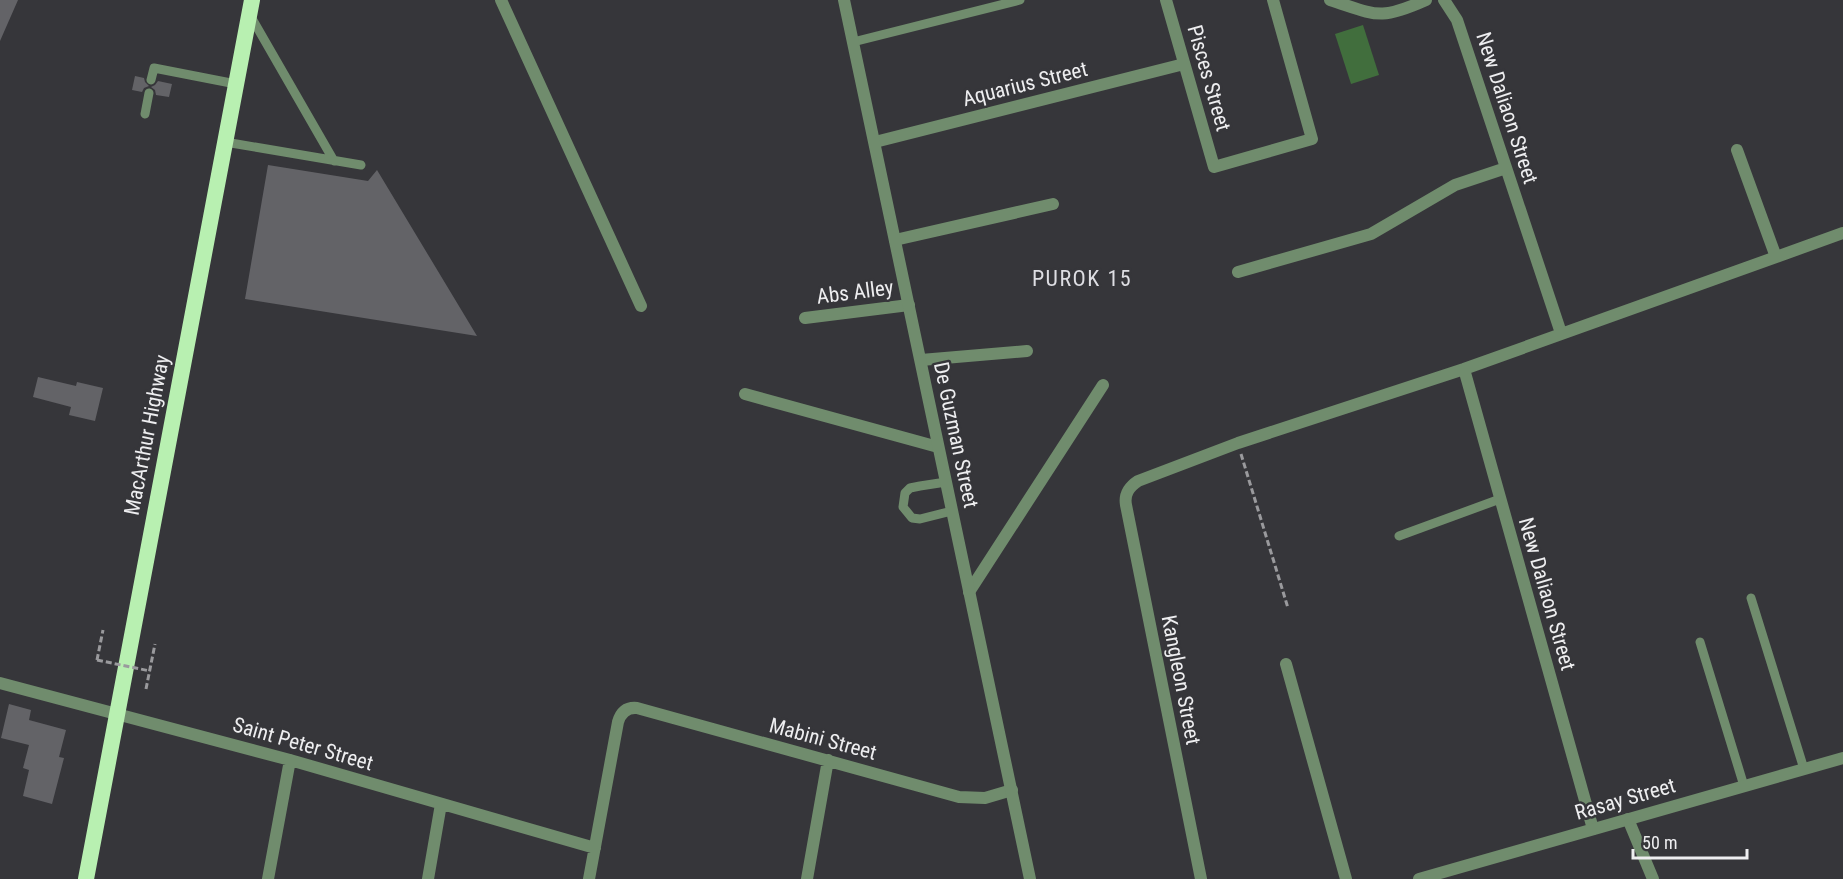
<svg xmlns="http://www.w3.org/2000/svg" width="1843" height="879" viewBox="0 0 1843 879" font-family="'Roboto Condensed',sans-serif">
  <rect width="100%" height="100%" fill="#36363a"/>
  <path fill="#416e3d" d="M1363,25L1379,75L1351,84L1335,34Z"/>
  <path fill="#636367" d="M0,0H18L0,41Z
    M135,76L144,78L145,82L149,86L144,88L142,92L132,90Z
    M158,81L172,84L169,97L156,95L155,90L151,87L155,85Z
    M268,165L368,181L377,170L477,336L245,299Z
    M38,377L76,386L77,382L103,388L95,421L69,415L71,407L33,397Z
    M9,704L31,710L29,720L66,730L59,757L64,758L52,804L23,796L29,770L23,768L29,745L1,738Z"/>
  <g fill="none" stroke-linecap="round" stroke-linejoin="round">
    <path stroke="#9a9a9d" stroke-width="3" stroke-dasharray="6 3" stroke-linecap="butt" d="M1241,454L1288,608
      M97,660L103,630
      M146,689L155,644"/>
    <path stroke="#708c6d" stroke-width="9" d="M250,15L334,161
      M853,42L1020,0
      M151,80L154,68L236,84
      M145,114L149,93
      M225,142L361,165
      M946,482L920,486L910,488L905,493L903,507L912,518L920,519L952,511
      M1399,536L1500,499
      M1751,598L1804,769
      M1700,642L1744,786"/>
    <path stroke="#708c6d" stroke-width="12" d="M501,0L641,306
      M1166,0L1214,167L1312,139L1273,0
      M1330,0C1377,15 1379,21 1426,0
      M1444,0L1457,20L1561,333
      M875,142L1184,64
      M1737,150L1776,257
      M895,240L1053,204
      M1238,272L1371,234L1455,185L1506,168
      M805,318L909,305
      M921,360L1027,351
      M1464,369L1593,829
      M745,394L938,447
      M969,592L1103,385
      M1286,664L1346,879
      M0,683L290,760L595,848
      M1628,819L1653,879
      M268,879L290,760
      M428,879L441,804
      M589,879L618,722C621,712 627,707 637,708L959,797L985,798L1012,790
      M807,879L828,760
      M1201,879L1126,505C1124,494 1129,487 1138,481L1238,443L1464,369L1843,233"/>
    <path stroke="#708c6d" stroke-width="12" d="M844,0L1030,879
      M1419,879L1843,758"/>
    <path stroke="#b8f0b1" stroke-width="16" d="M86,879L252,0"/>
    <path stroke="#9a9a9d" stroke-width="3" stroke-dasharray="6 3" stroke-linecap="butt" d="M97,660L150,671"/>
  </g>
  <g text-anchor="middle" stroke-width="5" stroke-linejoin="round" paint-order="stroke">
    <g font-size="21" fill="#eeeef0" stroke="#36363a">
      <text transform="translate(1209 78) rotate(74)" y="7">Pisces Street</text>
      <text transform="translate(1025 84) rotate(-14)" y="7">Aquarius Street</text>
      <text transform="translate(1507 108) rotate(72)" y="7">New Daliaon Street</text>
      <text transform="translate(855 292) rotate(-7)" y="7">Abs Alley</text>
      <text transform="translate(147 435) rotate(-79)" y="7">MacArthur Highway</text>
      <text transform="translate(956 435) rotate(78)" y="7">De Guzman Street</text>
      <text transform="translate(1547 594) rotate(74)" y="7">New Daliaon Street</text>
      <text transform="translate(1181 680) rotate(79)" y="7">Kangleon Street</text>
      <text transform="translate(823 739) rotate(15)" y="7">Mabini Street</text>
      <text transform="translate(303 744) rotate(16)" y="7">Saint Peter Street</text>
      <text transform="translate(1625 799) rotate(-16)" y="7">Rasay Street</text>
    </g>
    <g font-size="22" letter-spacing="1.5" fill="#dedee3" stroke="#36363a">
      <text x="1082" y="286">PUROK 15</text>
    </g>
  </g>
  <path d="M1633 849v9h114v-9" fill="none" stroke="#eeeef0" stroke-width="3"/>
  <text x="1642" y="849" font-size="18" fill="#eeeef0" stroke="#36363a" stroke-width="4.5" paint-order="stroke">50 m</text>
</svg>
